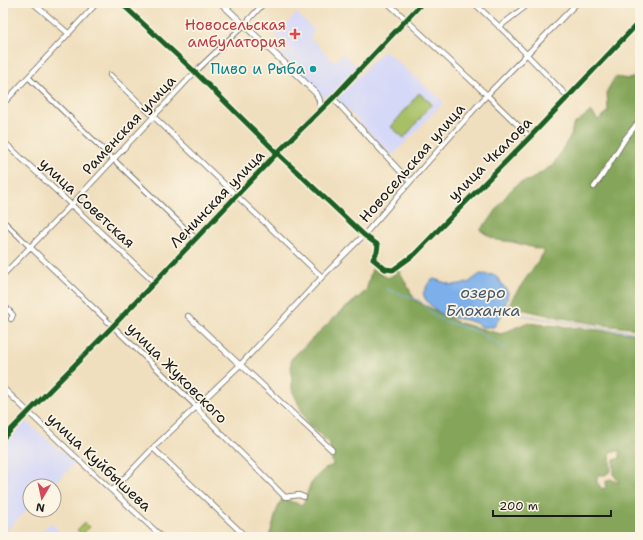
<svg xmlns="http://www.w3.org/2000/svg" width="643" height="540" viewBox="0 0 643 540" font-family="'Shantell Sans',sans-serif">
  <rect width="100%" height="100%" fill="#fcf5e5"/>
  <filter id="ink" filterUnits="userSpaceOnUse"><feTurbulence type="fractalNoise" baseFrequency=".025" numOctaves="2"/><feDisplacementMap in="SourceGraphic" scale="8" xChannelSelector="R" yChannelSelector="G"/><feConvolveMatrix kernelMatrix="1 2 1 2 8 2 1 2 1" color-interpolation-filters="sRGB"/></filter>
  <filter id="wash" filterUnits="userSpaceOnUse"><feTurbulence type="fractalNoise" baseFrequency=".012" numOctaves="4" result="noise"/><feDisplacementMap in="SourceGraphic" scale="16" xChannelSelector="R" yChannelSelector="G"/><feGaussianBlur stdDeviation="0.9" result="paint"/><feColorMatrix in="noise" values="0 0 0 0 0 0 0 0 0 0 0 0 0 0 0 0 0 1.4 0 .05"/><feComposite in="paint" operator="in"/></filter>
  <g filter="url(#wash)">
    <rect width="100%" height="100%" fill="#f0dfbe"/>
    <path fill="#d6d8f8" d="M297,13L315,31L309,37L312,40L296,56L313,40L334,62L343,53L359,68L326,100L281,55L286,49L295,57L296,56L275,36Z
      M384,50L444,102L392,156L337,99Z
      M26,421L75,463L52,486H30V507L5,532L3,530V446Z
      M51,523L65,537L36,536Z"/>
    <path fill="#a7c065" stroke="#626e40" d="M419,93L432,104L404,138L391,127Z
      M85,522L90,527L82,535L77,530Z"/>
    <path fill="#85a65a" stroke="#50613b" fill-rule="evenodd" d="M640,76V329C596,325 552,317 509,306L513,297L545,251L513,242L497,240L492,238L480,230L491,218L503,200L511,190L519,183L530,180L553,165L571,135L573,125L581,119L591,111L598,120L608,112L607,91L615,77L628,79Z
      M372,269L388,278L401,270L400,272L415,300L459,323L501,334L526,323L640,334V537H269L277,510L282,499L303,505L309,488L310,485L318,475L326,468L333,465L329,443L308,424L292,390L291,359L336,316L366,291ZM611,451H620V458L614,460V475L619,482H616L611,479L606,481V487L602,489L597,482V475H605L611,471L610,453Z"/>
    <path fill="#7db0ea" stroke="#4c6683" d="M480,274L495,275L508,292L507,299L503,313L494,327H482C471,318 456,320 444,315C439,314 425,301 424,296C423,293 423,293 425,290C428,284 428,282 434,279L452,285L468,283Z"/>
    <g fill="none" stroke-linecap="round" stroke-linejoin="round">
      <path stroke="#7db0ea" stroke-width="1" d="M387,289L419,300L436,317L444,321L478,332L506,349
        M511,312L526,316L604,328L640,333"/>
    </g>
  </g>
  <g filter="url(#ink)">
    <g fill="none" stroke-linecap="round" stroke-linejoin="round">
      <defs>
        <path id="minor" d="M33,3L69,34
          M121,3L195,72L277,153L364,235L378,245L377,252L373,259L385,269L393,270L415,254L448,220L530,137L640,21
          M388,3L487,95L530,137
          M474,3L504,31L568,97
          M637,3L640,6
          M499,27L530,3
          M110,75L322,277
          M28,77L196,239
          M333,98L410,182
          M3,104L97,3
          M3,141L154,282
          M594,187L602,176L625,139L640,120
          M3,221L196,406L201,413L285,497L299,495L304,497
          M3,275L71,205L195,72L244,25L264,3
          M3,304L13,315L11,319
          M188,316L240,365
          M240,364L332,450
          M3,388L80,461L162,537
          M153,448L246,537
          M111,490L115,488L153,448L240,365L322,277L364,235L410,182L487,95L577,3"/>
        <path id="tertiary" d="M221,3L316,93L319,99L321,109
          M3,438L113,326L277,153L333,98L422,3"/>
      </defs>
      <use href="#minor" stroke="#666055" stroke-width="6"/>
      <use href="#tertiary" stroke="#666055" stroke-width="7"/>
      <use href="#minor" stroke="#fff" stroke-width="4.5"/>
      <use href="#tertiary" stroke="#fff" stroke-width="5.5"/>
      <defs>
        <path id="cycleway" d="M121,3L195,72L277,153L364,235L378,245L377,252L373,259L385,269L393,270L415,254L448,220L530,137L640,21
          M3,438L113,326L277,153L333,98L422,3"/>
      </defs>
      <use href="#cycleway" stroke="#fcf5e5" stroke-width="8"/>
      <use href="#cycleway" stroke="#1b5e20" stroke-width="5"/>
    </g>
  </g>
  <path fill="#e0444e" stroke="#fcf5e5" stroke-width="1.5" d="M293 28h4v4h4v4h-4v4h-4v-4h-4v-4h4z"/>
  <circle fill="#0f9aa8" stroke="#fcf5e5" stroke-width="1.5" cx="313" cy="69" r="4"/>
  <g text-anchor="middle" stroke-width="3.5" stroke-linejoin="round" paint-order="stroke">
    <g font-size="15" fill="#be3a42" stroke="#fcf5e5" text-anchor="end">
      <text x="286" y="30">Новосельская<tspan x="286" dy="17">амбулатория</tspan></text>
    </g>
    <g font-size="15" fill="#0d838f" stroke="#fcf5e5" text-anchor="end">
      <text x="305" y="74">Пиво и Рыба</text>
    </g>
    <g font-size="15" fill="#1c1c1c" stroke="#fcf5e5">
      <text transform="translate(129 125) rotate(-47)" y="5">Раменская улица</text>
      <text transform="translate(490 159) rotate(-45)" y="5">улица Чкалова</text>
      <text transform="translate(412 163) rotate(-49)" y="5">Новосельская улица</text>
      <text transform="translate(217 199) rotate(-46)" y="5">Ленинская улица</text>
      <text transform="translate(87 203) rotate(43)" y="5">улица Советская</text>
      <text transform="translate(177 373) rotate(45)" y="5">улица Жуковского</text>
      <text transform="translate(99 462) rotate(43)" y="5">улица Куйбышева</text>
    </g>
    <g font-size="16" font-style="italic" fill="#43576e" stroke="#fcf5e5">
      <text x="483" y="298">озеро<tspan x="483" dy="18">Блоханка</tspan></text>
    </g>
  </g>
  <rect width="643" height="540" fill="none" stroke="#fcf5e5" stroke-width="16"/>
  <g transform="translate(42 498) rotate(189)"><circle r="19" fill="#fcf5e5" stroke="#a29e95"/>
  <path d="M0-3L7 15L0 10L-7 15Z" fill="#d1495b"/>
  <text y="-6" font-size="11" font-weight="bold" text-anchor="middle" fill="#1c1c1c">N</text>
  </g>
  <path d="M493 510v6h118v-6" fill="none" stroke="#1c1c1c" stroke-width="2"/>
  <text x="499" y="510" font-size="12" fill="#1c1c1c" stroke="#fcf5e5" stroke-width="3" paint-order="stroke">200 m</text>
</svg>
